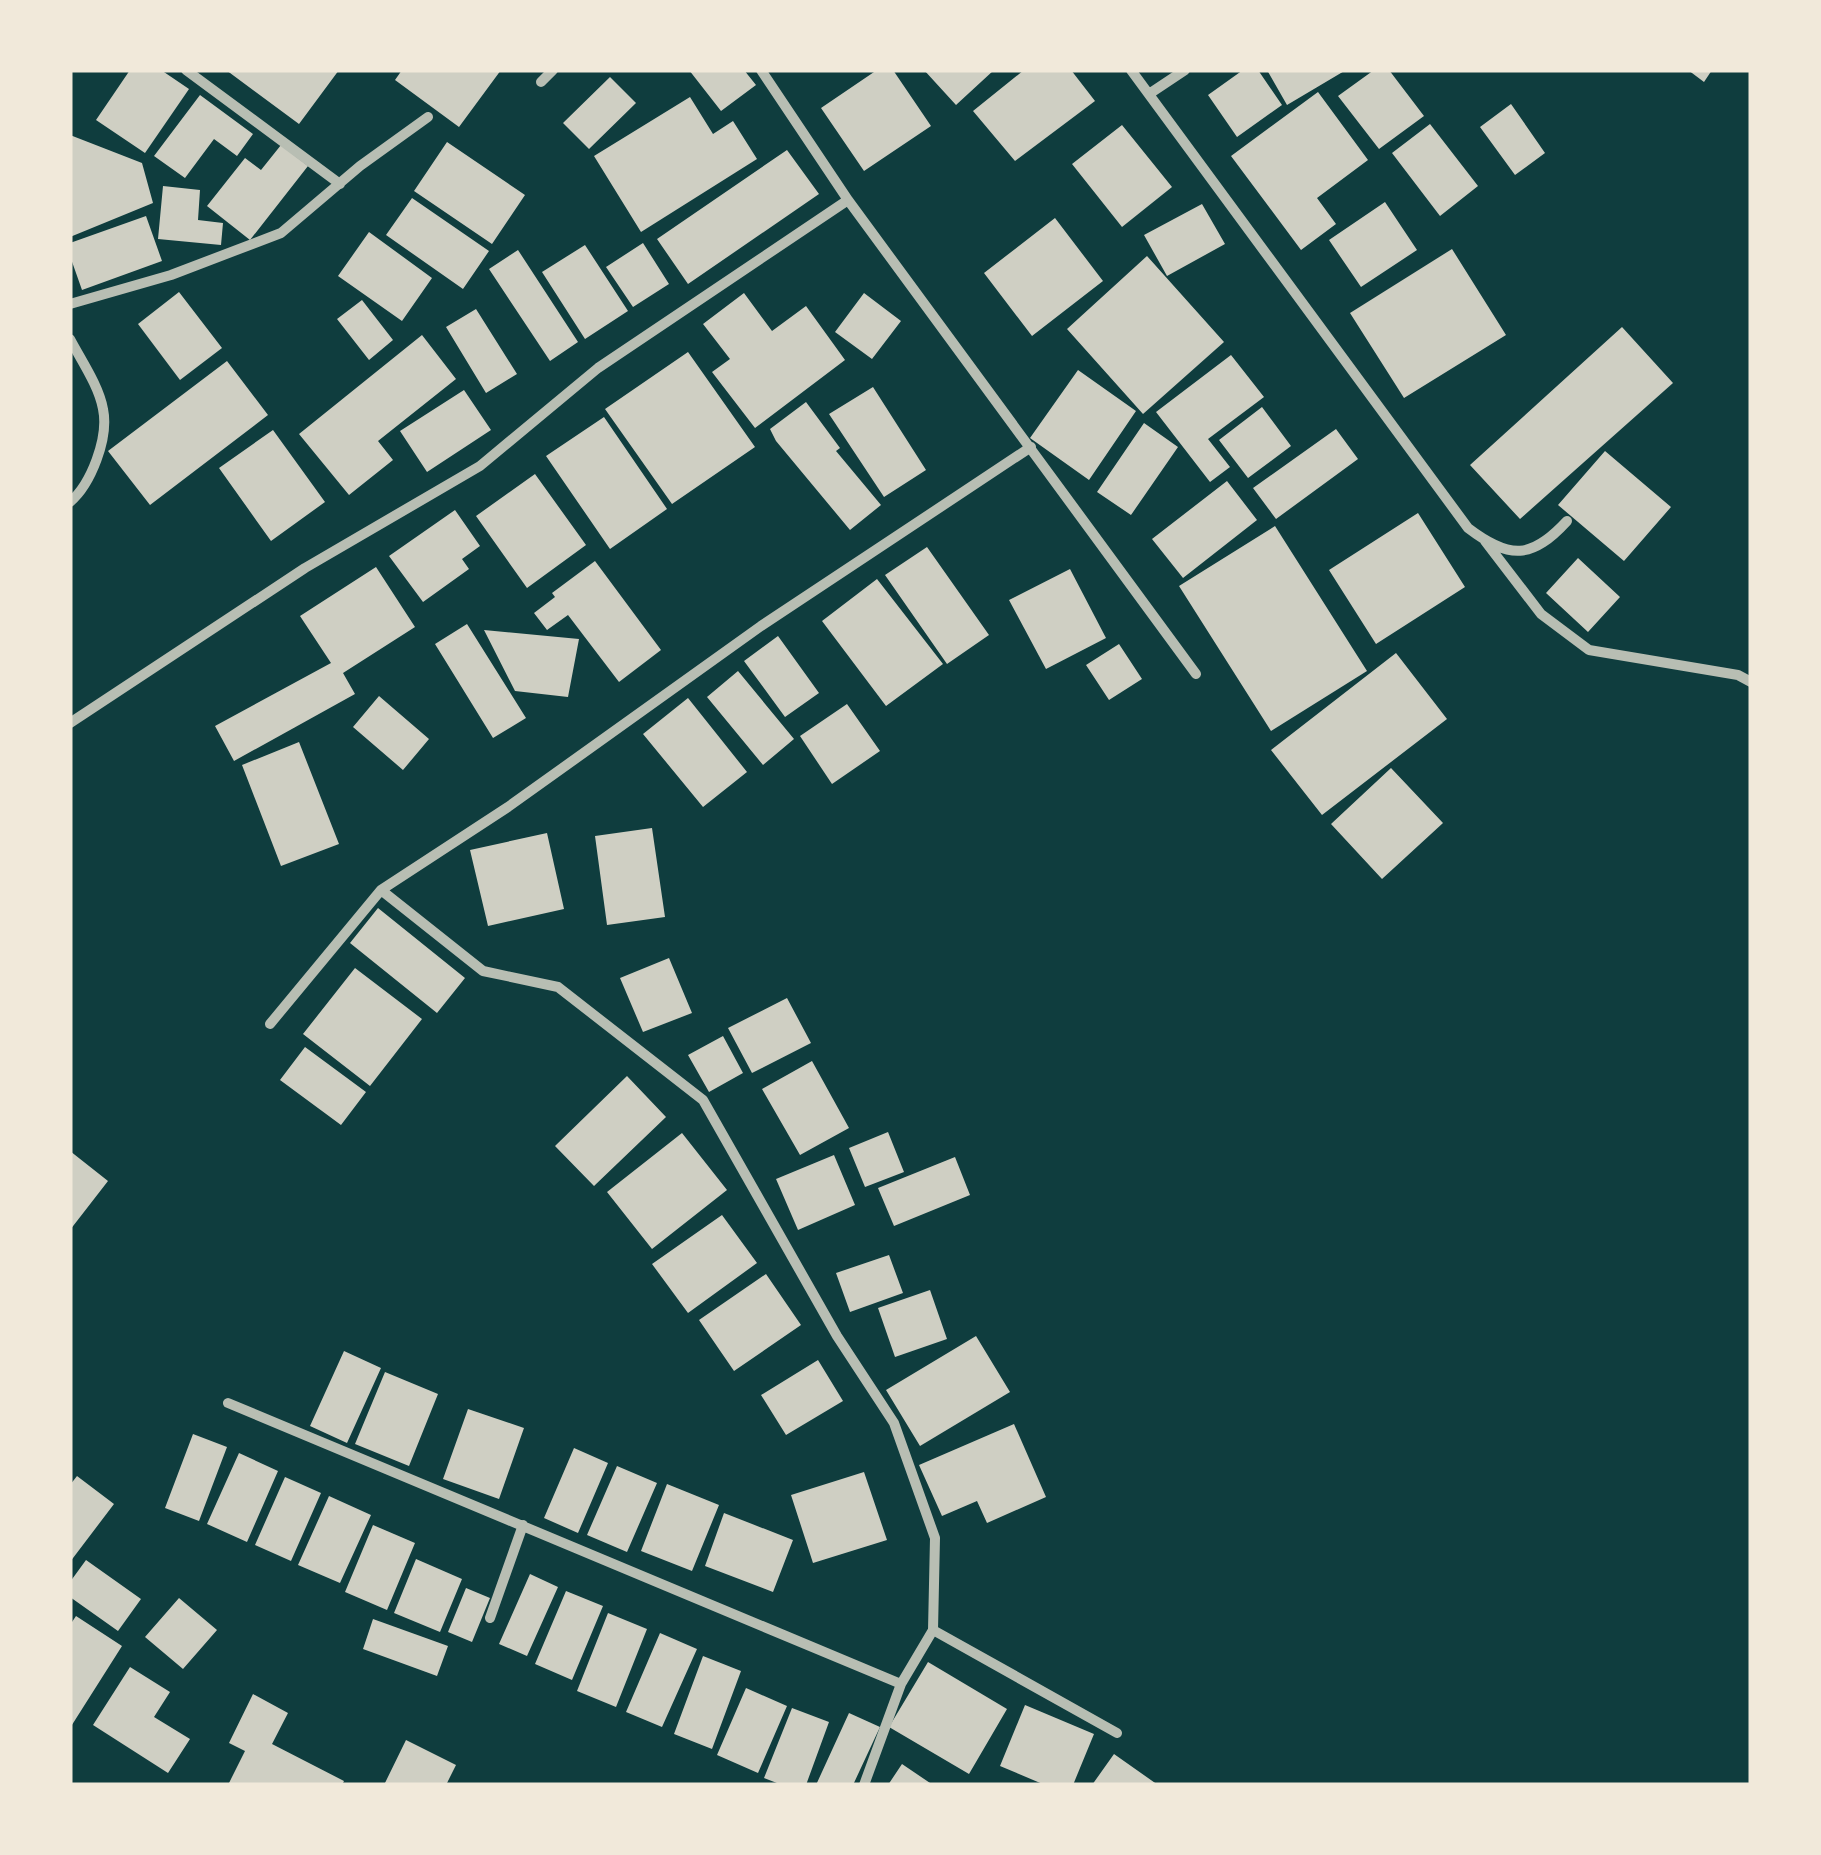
<svg xmlns="http://www.w3.org/2000/svg" width="1821" height="1855" viewBox="0 0 1821 1855" font-family="Barlow,sans-serif">
  <rect width="100%" height="100%" fill="#0f3d3e"/>
  <path fill="#cfcfc3" d="M130,70H161L189,89L145,153L96,120Z
    M226,70H339L299,124Z
    M402,70H501L459,127L395,80Z
    M689,70H744L756,85L721,111Z
    M877,70H893L931,126L864,171L821,108Z
    M924,70H994L956,105Z
    M1024,70H1071L1095,101L1015,161L973,111Z
    M1243,70H1258L1282,105L1237,137L1208,95Z
    M1267,70H1346L1287,105Z
    M1374,70H1389L1424,116L1379,149L1338,96Z
    M1688,70H1712L1704,82Z
    M610,77L636,103L589,149L563,123Z
    M1318,92L1368,160L1317,198L1336,224L1301,250L1231,156Z
    M200,95L253,134L237,156L214,139L185,178L154,156Z
    M690,97L713,134L733,121L757,159L641,232L594,156Z
    M1511,104L1545,153L1515,175L1480,127Z
    M1430,124L1478,186L1440,216L1392,153Z
    M1122,125L1172,187L1122,227L1072,164Z
    M70,135L142,163L153,203L70,237Z
    M447,142L525,195L492,244L414,191Z
    M281,145L308,166L250,240L207,206L245,158L261,170Z
    M787,150L819,194L688,284L657,239Z
    M163,186L200,190L198,220L223,223L221,245L158,239Z
    M412,198L489,251L463,289L386,235Z
    M1385,202L1417,250L1361,287L1329,240Z
    M1202,204L1225,244L1167,276L1144,235Z
    M146,216L162,261L82,290L70,256V243Z
    M1055,218L1103,281L1032,336L984,273Z
    M369,232L432,278L402,321L338,276Z
    M643,243L669,284L633,307L606,267Z
    M585,245L628,311L585,339L542,272Z
    M1452,249L1506,335L1404,398L1350,313Z
    M518,250L578,342L550,361L489,269Z
    M1147,256L1224,342L1143,414L1067,329Z
    M179,292L222,348L180,380L138,324Z
    M744,293L772,331L806,306L845,360L755,428L712,372L730,359L703,324Z
    M864,293L901,321L872,359L835,332Z
    M362,300L393,340L369,360L337,319Z
    M476,309L517,374L486,393L446,327Z
    M1622,327L1673,383L1520,519L1470,465Z
    M422,335L456,379L378,441L393,460L349,495L299,434Z
    M688,352L755,447L672,504L605,409Z
    M1231,355L1264,397L1208,439L1230,467L1210,482L1156,412Z
    M227,361L268,415L150,505L108,451Z
    M1078,370L1136,411L1089,480L1030,438Z
    M873,387L926,470L884,497L829,414Z
    M464,390L491,430L427,472L400,431Z
    M806,402L840,448L836,451L881,505L850,530L776,441L770,429Z
    M1262,407L1291,446L1248,478L1219,440Z
    M604,417L667,509L610,549L546,456Z
    M1144,423L1178,447L1131,515L1097,492Z
    M1336,429L1358,459L1276,519L1253,488Z
    M273,430L325,502L271,541L219,468Z
    M1605,451L1671,507L1624,561L1558,505Z
    M535,474L586,545L527,588L476,516Z
    M1227,481L1257,520L1183,578L1152,539Z
    M455,510L480,546L462,559L469,569L423,602L389,556Z
    M1418,513L1465,587L1376,644L1329,570Z
    M1275,526L1367,671L1271,731L1179,586Z
    M927,547L989,635L947,664L885,575Z
    M1578,558L1620,597L1588,632L1546,593Z
    M595,561L661,650L619,682L568,615L547,630L534,613L555,597L552,593Z
    M376,567L415,627L343,673L355,694L234,761L215,726L331,663L300,616Z
    M1070,569L1106,638L1046,669L1009,600Z
    M877,579L943,664L886,706L822,621Z
    M467,624L526,718L493,738L435,644Z
    M484,630L579,639L568,697L515,691Z
    M778,636L819,693L785,717L744,661Z
    M1119,644L1142,679L1109,700L1086,665Z
    M1396,653L1447,719L1322,815L1271,750Z
    M738,671L794,739L763,765L707,697Z
    M379,696L429,739L403,770L353,727Z
    M688,698L747,772L703,807L643,734Z
    M847,704L880,751L832,784L800,736Z
    M299,742L339,844L281,866L242,765Z
    M1391,768L1443,823L1382,879L1331,824Z
    M652,828L665,917L607,925L595,836Z
    M547,833L564,909L488,926L470,850Z
    M378,908L465,978L437,1013L350,943Z
    M669,958L692,1013L643,1032L620,978Z
    M355,968L422,1019L370,1086L303,1034Z
    M787,998L811,1043L752,1073L728,1028Z
    M723,1036L743,1073L709,1092L688,1055Z
    M305,1047L366,1092L341,1125L280,1080Z
    M812,1061L849,1128L800,1155L762,1089Z
    M627,1076L666,1117L594,1186L555,1146Z
    M888,1132L904,1172L865,1187L849,1148Z
    M682,1133L727,1190L652,1249L607,1192Z
    M70,1151L108,1181L70,1230Z
    M834,1155L855,1205L798,1230L776,1179Z
    M955,1157L970,1195L894,1226L878,1188Z
    M722,1215L757,1263L688,1313L652,1264Z
    M889,1255L903,1293L850,1312L836,1273Z
    M766,1274L801,1325L734,1371L699,1320Z
    M930,1290L947,1339L895,1357L878,1308Z
    M976,1336L1010,1392L920,1446L886,1390Z
    M344,1351L381,1368L347,1443L310,1426Z
    M818,1360L843,1401L786,1435L761,1395Z
    M385,1372L438,1394L409,1466L355,1444Z
    M468,1409L524,1428L499,1499L443,1479Z
    M1014,1424L1046,1497L987,1523L977,1501L942,1516L919,1465Z
    M193,1434L227,1447L199,1521L165,1508Z
    M574,1448L608,1463L578,1533L544,1518Z
    M239,1453L278,1471L247,1542L207,1524Z
    M617,1466L657,1483L627,1552L587,1535Z
    M864,1472L887,1540L813,1563L791,1495Z
    M77,1476L114,1504L70,1562V1485Z
    M285,1477L321,1493L291,1561L255,1545Z
    M667,1484L719,1505L692,1571L641,1551Z
    M329,1496L371,1515L340,1583L298,1565Z
    M724,1513L793,1540L773,1592L705,1566Z
    M373,1525L415,1543L387,1610L345,1592Z
    M416,1559L462,1579L440,1632L394,1613Z
    M86,1560L141,1599L118,1631L70,1597V1582Z
    M530,1574L558,1587L527,1656L499,1644Z
    M466,1588L490,1598L472,1642L448,1632Z
    M566,1591L603,1606L572,1680L535,1664Z
    M179,1598L217,1630L183,1669L145,1637Z
    M608,1613L647,1629L616,1707L577,1691Z
    M76,1616L122,1646L70,1728V1625Z
    M373,1619L448,1646L437,1676L363,1649Z
    M660,1633L697,1649L662,1727L626,1712Z
    M703,1656L741,1671L712,1749L674,1734Z
    M928,1662L1007,1709L969,1774L889,1727Z
    M130,1667L170,1692L154,1717L190,1739L168,1773L93,1725Z
    M746,1688L787,1706L758,1773L717,1755Z
    M253,1694L288,1713L272,1744L344,1781L342,1785H228L245,1751L229,1743Z
    M1025,1705L1094,1734L1073,1785H1045L1000,1766Z
    M792,1708L829,1722L806,1785H782L764,1778Z
    M849,1713L880,1727L853,1785H816Z
    M406,1740L456,1765L446,1785H384Z
    M1114,1754L1158,1785H1092Z
    M902,1764L933,1785H888Z"/>
  <g fill="none" stroke-linecap="round" stroke-linejoin="round">
    <path stroke="#b8beb3" stroke-width="10" d="M186,70L340,184
      M761,70L848,200L1196,674
      M1131,70L1468,528C1510,560 1532,559 1567,521
      M541,82L553,70
      M1149,94L1185,70
      M70,304L171,275L281,233L360,166L428,117
      M70,339C81,360 99,386 103,409C109,438 91,484 70,502
      M1485,541L1541,614L1589,650L1738,675L1751,682
      M70,723L305,568L480,466L598,368L848,200
      M381,890L483,971L558,987L703,1100L837,1336L894,1423L935,1538L933,1630L901,1684L864,1785
      M270,1024L381,890L508,807L761,626L1031,447
      M228,1403L901,1684
      M490,1618L523,1525
      M933,1630L1117,1733"/>
  </g>
  <rect width="1821" height="1855" fill="none" stroke="#f1e9da" stroke-width="145"/>
</svg>
